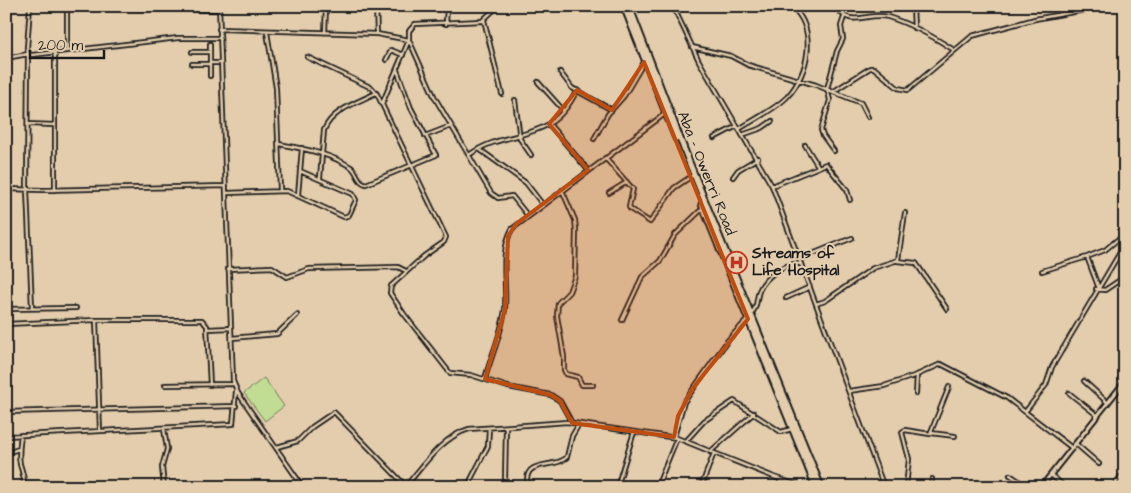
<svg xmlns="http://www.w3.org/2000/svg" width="1131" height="493" viewBox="0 0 1131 493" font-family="'Architects Daughter',sans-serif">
  <rect width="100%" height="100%" fill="#e3cdad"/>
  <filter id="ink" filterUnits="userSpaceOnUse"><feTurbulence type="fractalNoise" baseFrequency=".02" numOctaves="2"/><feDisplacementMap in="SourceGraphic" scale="10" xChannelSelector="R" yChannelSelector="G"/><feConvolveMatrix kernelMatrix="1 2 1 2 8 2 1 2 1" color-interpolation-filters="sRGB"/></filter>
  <g filter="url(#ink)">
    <path fill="#c1dc93" stroke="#6e7c58" d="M264,378L284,406L265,421L244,393Z"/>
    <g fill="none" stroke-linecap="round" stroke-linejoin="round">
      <defs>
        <path id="minor" d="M30,6L27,48L28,54L32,55L178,38H220
          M40,6L219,10
          M219,6L233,381L238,393L303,487
          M376,6L377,34
          M498,6L482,21L415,24L409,31V40L435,98L491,193L498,198L512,196L528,216
          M673,6L699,61L772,186L884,487
          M836,6C849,30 868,11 888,17C911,24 934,37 954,50
          M913,6L914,28
          M447,7L454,6
          M484,20L502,94
          M446,24L447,6
          M219,29L377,34L409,40L382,104
          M267,32L276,88L280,190
          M325,33L326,6
          M210,44V63H220
          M692,47L731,56L748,65L816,85L861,103L868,117
          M67,50V6
          M55,52V190
          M192,52H210
          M307,57L372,88L377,94L446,237L444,242L424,256L391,286L390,293L404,314L450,373L471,375L508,387L551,395L560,401L572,423
          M6,58L28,54L27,190L32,308
          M386,60L391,50L403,55
          M192,64H210
          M560,72L572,88L612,110
          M210,76V65
          M538,82L564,111
          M834,91L870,68H874L898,88L908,90L972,36L1035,19L1107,6
          M515,100L520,139L531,155
          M28,124L55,125
          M549,124L588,170
          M739,129C755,119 774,110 787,97C809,74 818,29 791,6
          M742,135L762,128L772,121
          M425,136L451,126
          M714,138L737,126
          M594,139L608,114L624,96L644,62
          M279,144C304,149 329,153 351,167C358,172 357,182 366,184L436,155L411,108L397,70
          M805,145L818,166
          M479,149L526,183L543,205
          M834,151L823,136L821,130L830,100L827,89L837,51L843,39L841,26L844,17
          M469,155C509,126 550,147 577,90
          M605,158L633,189L629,207L630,209L650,222L674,188L692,176
          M733,177L738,170L758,158
          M320,178L324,130C332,110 358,102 376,93
          M772,186L826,164L847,190L850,200
          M6,189L43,190L226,186
          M562,190L575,220L576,230L575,276L569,292L558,303L557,316L564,357V370L566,374L578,377L582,385H593
          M227,193L287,191L344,217L349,215L356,200L353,194L300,171
          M609,193L627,182
          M298,195L302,148
          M1087,257L1098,286
          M800,259L852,238
          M897,261L916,263L947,309
          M228,269L272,267L287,277L309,269L398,267L406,271
          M1042,271L1087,257L1105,250L1117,240L1125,242
          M1096,289L1105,290L1123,278
          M1124,297L1125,298
          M786,298L810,287
          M816,304L825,301L873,268L898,260L905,213
          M6,309L76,308
          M752,313C758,306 756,299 759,291C765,276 786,262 801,264
          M96,320L100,431
          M622,320L642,277L660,261L675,235L702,209
          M6,324L96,320H202L207,326L210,385
          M207,329L231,328
          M232,338L277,334L297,315
          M485,379C491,356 502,333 505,309C507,283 499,253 512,229L666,113
          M1084,381L1108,403
          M165,385L233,384
          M849,391L884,386L917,375
          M1069,393L1098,416
          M916,394L917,375L941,364L1007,398L1072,448
          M6,412L236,406
          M1025,412L1046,385L1052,367L1125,244
          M931,433L955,436
          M21,435C20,444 18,454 20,464C22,472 25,477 24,487
          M6,436L233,424L236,391
          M674,437L684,402L728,340L747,320
          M686,441L704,421L734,401L781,432L792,429
          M1076,444L1099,464
          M277,447L298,441L312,427L334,412L405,485
          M710,452L754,413
          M6,453L19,449
          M1010,475L1028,487
          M1051,475L1065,487
          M505,481L506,427
          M164,487L162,467L167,449L164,429
          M405,487C423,466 442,437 469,429L567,422L677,438L774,477L803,487
          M467,487L488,446L489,428
          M528,487C521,457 555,470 567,457L572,436L579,424
          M617,487L634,432
          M657,487L677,438
          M701,487L714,453
          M778,487L781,480
          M906,487L909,459L902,432L905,430L930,434L949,387
          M931,487L932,479
          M1112,487L1125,472"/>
        <path id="tertiary" d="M1041,487L1125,381"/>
        <path id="trunk" d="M624,6L676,138
          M629,6L689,162L821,487
          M702,204L816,487"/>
      </defs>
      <use href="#minor" stroke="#1c1c1c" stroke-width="6"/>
      <use href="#tertiary" stroke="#1c1c1c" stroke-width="7"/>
      <use href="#trunk" stroke="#1c1c1c" stroke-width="9"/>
      <use href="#minor" stroke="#e3cdad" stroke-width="2.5"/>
      <use href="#tertiary" stroke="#e3cdad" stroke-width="3"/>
      <use href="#trunk" stroke="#e3cdad" stroke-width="5"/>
    </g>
  </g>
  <path fill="#bf4d0f" fill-opacity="0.2" stroke="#bf4d0f" stroke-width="4" stroke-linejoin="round" d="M644,62L748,319L693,388L678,416L674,437L572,423L560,401L551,395L485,379L505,309L508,236L516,224L588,170L549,124L577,90L612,110Z"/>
  <defs>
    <symbol id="hospital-ring" viewBox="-11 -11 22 22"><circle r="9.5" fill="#e3cdad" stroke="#c8321e" stroke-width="1.5"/><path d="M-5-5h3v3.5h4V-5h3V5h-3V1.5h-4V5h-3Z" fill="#c8321e"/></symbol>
  </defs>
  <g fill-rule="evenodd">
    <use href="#hospital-ring" x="724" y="250" width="25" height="25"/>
  </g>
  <g text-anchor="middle" stroke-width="4" stroke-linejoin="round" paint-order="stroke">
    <g font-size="15" fill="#1c1c1c" stroke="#e3cdad">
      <text transform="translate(707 173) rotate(68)" y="5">Aba - Owerri Road</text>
    </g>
    <g font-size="15" font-weight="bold" fill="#1c1c1c" stroke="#e3cdad" text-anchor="start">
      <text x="752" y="258">Streams of<tspan x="752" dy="17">Life Hospital</tspan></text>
    </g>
  </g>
  <rect width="1131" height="493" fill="none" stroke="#e3cdad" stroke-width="25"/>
  <rect x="12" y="12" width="1106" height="468" fill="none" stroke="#1c1c1c" stroke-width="2" filter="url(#ink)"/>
  <path d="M30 50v8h74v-8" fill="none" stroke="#1c1c1c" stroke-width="2.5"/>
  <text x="38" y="50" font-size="15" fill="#1c1c1c" stroke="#e3cdad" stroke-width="4" paint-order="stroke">200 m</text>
</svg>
